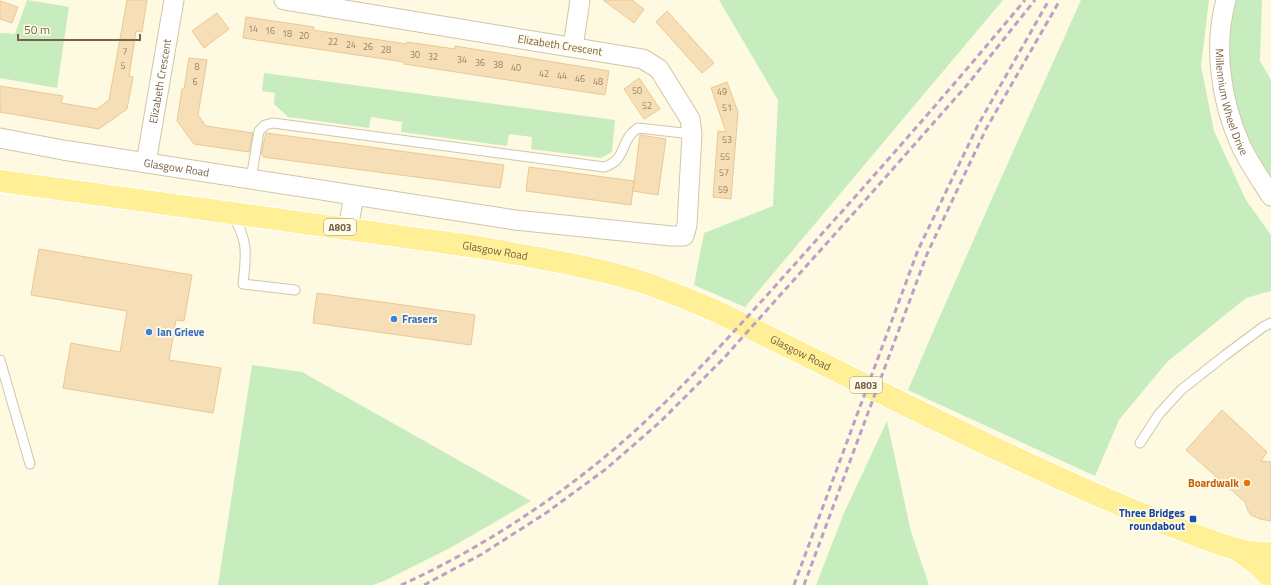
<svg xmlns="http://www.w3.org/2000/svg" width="1271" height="585" viewBox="0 0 1271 585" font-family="'Titillium Web',sans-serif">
  <rect width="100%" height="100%" fill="#fef9e1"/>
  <path fill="#c7edbe" d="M27,0L69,7L57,88L0,78V33L15,34Z
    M719,0H1003L745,307L694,285L704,233L773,206L778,100Z
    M1081,0H1209L1201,66L1214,131L1246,200L1271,235V291L1246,298L1167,362L1119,420L1095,476L908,390C964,259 1023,130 1081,0Z
    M1235,0H1262L1260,61L1271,80V178L1243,135L1225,55L1229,15Z
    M264,73L615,120L612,152L601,158L531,149L532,137L509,134L507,146L401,132L402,122L371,117L369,128L288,117L274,104L275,93L262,91Z
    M252,365L302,372L531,501L450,548L384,581L373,585H218Z
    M887,421L911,532L929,585H816L844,513Z"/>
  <path fill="#f6deb6" stroke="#eac895" d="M127,0H147L142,32L136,31L129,76L133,77L127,109L99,129L0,112V86L63,96L61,103L97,109L109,100Z
    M603,0H632L644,9L634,23Z
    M0,1L18,7L12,23L0,19Z
    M667,11L714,63L702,73L656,22Z
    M217,13L229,29L204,48L192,31Z
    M246,17L314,27L313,30L407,44V42L455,49V46L609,71L605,95L404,64V62L243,38Z
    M189,58L207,60L198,115L206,126L253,133L249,152L194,144L177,121L182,89H184Z
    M639,78L660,109L644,119L624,89Z
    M727,82L738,112L731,199L713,197L718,131L726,132L711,88Z
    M266,133L504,165L500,188L263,157V154H261Z
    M640,135L666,139L658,195L633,191Z
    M529,167L634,181L631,205L526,191Z
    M39,249L192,275L184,321L176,320L169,360L221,368L213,413L63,388L71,343L120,352L127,311L31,295Z
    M317,293L475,315L471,345L313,323Z
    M1222,410L1267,452L1261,461L1271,462V521L1260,519L1251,515L1248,511L1245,502L1186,450Z"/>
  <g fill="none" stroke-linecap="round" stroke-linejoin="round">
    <defs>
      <path id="lane" d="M251,179L259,131L265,125L273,123L604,167C628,160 619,140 638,128L692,134
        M232,215C249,240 246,256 243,284L295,290
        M0,360L30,464
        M1140,443L1159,414L1181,390L1224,356L1263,327L1271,323"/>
      <g id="street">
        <path id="s1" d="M1226,0C1213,47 1221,102 1241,146C1249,163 1261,180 1271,196"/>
        <path d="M573,47L580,0"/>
        <path id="s2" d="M0,138L63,150L515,220L671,236H684L687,225L692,134L690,119L659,69L643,59L284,0"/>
        <path id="s3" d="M146,163L174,0"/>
        <path d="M348,229L354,195"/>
      </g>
      <g id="primary">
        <path id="s4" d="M0,181L477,247C531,257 586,265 639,281C664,289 687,299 711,309C855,378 995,453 1142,514C1166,524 1190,533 1214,542C1233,548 1251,555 1271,553"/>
        <path d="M1239,551L1258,565L1271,578"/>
      </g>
    </defs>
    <use href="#lane" stroke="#d2c5aa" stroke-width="11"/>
    <use href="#street" stroke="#d2c5aa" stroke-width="21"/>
    <use href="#primary" stroke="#fff" stroke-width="24"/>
    <use href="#lane" stroke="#fff" stroke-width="9"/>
    <use href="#street" stroke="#fff" stroke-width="19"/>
    <use href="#primary" stroke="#ffef97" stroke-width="22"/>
    <path stroke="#be9fc8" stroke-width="3" stroke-dasharray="6 4" stroke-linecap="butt" d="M401,585C490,545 584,481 654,413C710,360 760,303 811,246C884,165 955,84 1025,0
      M424,585L482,554L546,513L606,469L660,422L723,359L869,196L968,84L1035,0
      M794,585L918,250L978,125L1049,0
      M804,585L927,254L986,129L1060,0"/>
  </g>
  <g fill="#3f7fe0" stroke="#fffbe9" stroke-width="1.5">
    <circle cx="394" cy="319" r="4"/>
    <circle cx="149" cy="332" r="4"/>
  </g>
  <circle fill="#e8710a" stroke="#fffbe9" stroke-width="1.5" cx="1247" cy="483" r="4"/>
  <rect fill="#1a4fb4" stroke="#fffbe9" stroke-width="1.5" x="1189" y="515" width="8" height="8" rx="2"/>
  <g text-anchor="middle" stroke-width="3.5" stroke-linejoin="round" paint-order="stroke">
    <g font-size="9" fill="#988162">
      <text x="253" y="32">14</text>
      <text x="270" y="34">16</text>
      <text x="287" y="37">18</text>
      <text x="304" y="39">20</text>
      <text x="333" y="45">22</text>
      <text x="351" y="48">24</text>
      <text x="368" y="50">26</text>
      <text x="386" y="53">28</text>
      <text x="125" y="55">7</text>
      <text x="415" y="58">30</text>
      <text x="433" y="60">32</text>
      <text x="462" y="63">34</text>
      <text x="480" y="66">36</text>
      <text x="498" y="68">38</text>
      <text x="123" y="69">5</text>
      <text x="197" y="70">8</text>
      <text x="516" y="71">40</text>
      <text x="544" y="77">42</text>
      <text x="562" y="79">44</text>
      <text x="580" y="82">46</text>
      <text x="195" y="85">6</text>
      <text x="598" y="85">48</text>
      <text x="637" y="94">50</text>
      <text x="722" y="95">49</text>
      <text x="647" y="109">52</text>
      <text x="727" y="111">51</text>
      <text x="727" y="143">53</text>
      <text x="725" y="160">55</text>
      <text x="724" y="176">57</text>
      <text x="723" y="193">59</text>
    </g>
    <g fill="#fffbe9" stroke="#a09077" stroke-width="1">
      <rect x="324" y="219" width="32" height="16" rx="3"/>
      <rect x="850" y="377" width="32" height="16" rx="3"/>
    </g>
    <g font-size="10" font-weight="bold" fill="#786246">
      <text x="340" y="231">A803</text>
      <text x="866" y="389">A803</text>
    </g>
    <g font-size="11" fill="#786246" stroke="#fffbe9">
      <text transform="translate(560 45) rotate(9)" y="4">Elizabeth Crescent</text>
      <text dy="4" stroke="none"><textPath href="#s3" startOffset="83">Elizabeth Crescent</textPath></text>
      <text dy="4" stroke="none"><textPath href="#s1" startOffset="104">Millennium Wheel Drive</textPath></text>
      <text dy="4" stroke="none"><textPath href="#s2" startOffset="179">Glasgow Road</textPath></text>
      <text dy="4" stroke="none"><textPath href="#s4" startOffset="500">Glasgow Road</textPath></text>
      <text dy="4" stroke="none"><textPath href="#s4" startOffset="824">Glasgow Road</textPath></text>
    </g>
    <g font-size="11" font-weight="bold" fill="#366cbe" stroke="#fffbe9" text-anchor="start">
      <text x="402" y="323">Frasers</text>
      <text x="157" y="336">Ian Grieve</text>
    </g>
    <g font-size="11" font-weight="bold" fill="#c56008" stroke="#fffbe9" text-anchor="end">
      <text x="1239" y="487">Boardwalk</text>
    </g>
    <g font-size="11" font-weight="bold" fill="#164399" stroke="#fffbe9" text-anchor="end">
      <text x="1185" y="517">Three Bridges<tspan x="1185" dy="13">roundabout</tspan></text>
    </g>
  </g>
  <path d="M18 34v6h122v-6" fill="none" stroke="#786246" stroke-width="2"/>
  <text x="24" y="34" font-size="12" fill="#786246" stroke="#fffbe9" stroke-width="3" paint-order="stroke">50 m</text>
</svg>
